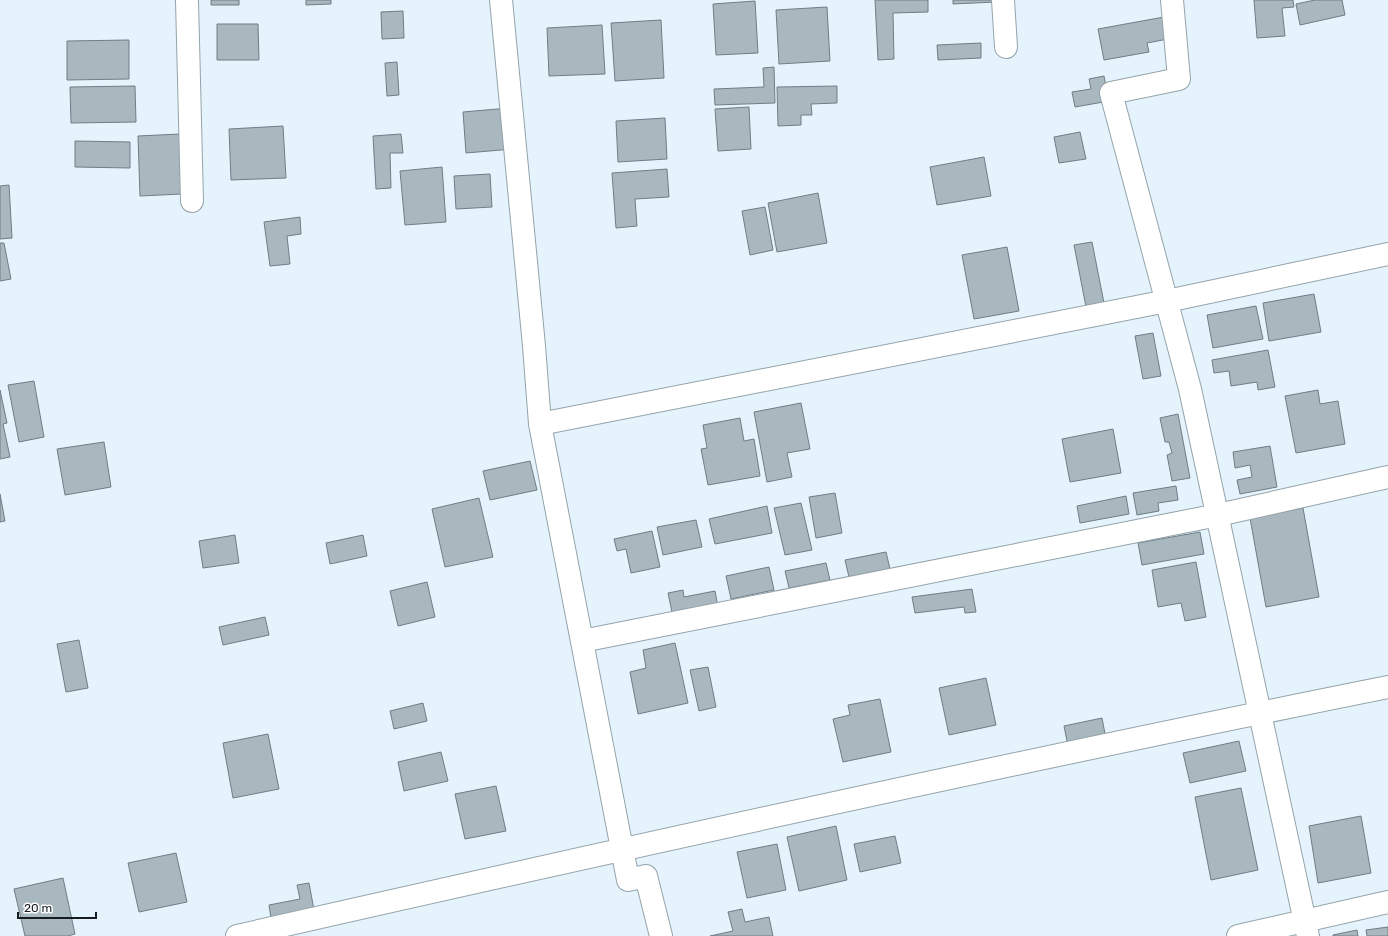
<svg xmlns="http://www.w3.org/2000/svg" width="1388" height="936" viewBox="0 0 1388 936" font-family="Rubik,sans-serif">
  <rect width="100%" height="100%" fill="#e5f4fc"/>
  <path fill="#a9b8bf" stroke="#6f7d84" d="M211,0H239V5H211Z
    M306,0H331V4L306,5Z
    M875,0H928V12L893,13L894,59L878,60Z
    M953,0H996V2L953,4Z
    M1254,0H1293L1294,7L1282,8L1285,36L1257,38Z
    M1315,0H1342L1345,15L1300,25L1296,4Z
    M755,1L758,53L716,55L713,4Z
    M827,7L830,61L779,64L776,10Z
    M403,11L404,38L382,39L381,12Z
    M1164,17L1168,39L1147,43L1149,52L1104,60L1098,29Z
    M661,20L664,78L615,81L611,23Z
    M217,24H258L259,60H217Z
    M602,25L605,74L549,76L547,28Z
    M129,40V79L67,80V41Z
    M981,43V58L938,60L937,45Z
    M397,62L399,95L387,96L385,63Z
    M774,67L775,103L715,105L714,89L764,87L763,68Z
    M1104,76L1109,101L1075,107L1072,92L1091,89L1089,79Z
    M135,86L136,122L71,123L70,87Z
    M837,86V103L811,104L812,115H801V125L778,126L777,87Z
    M749,107L751,149L718,151L715,109Z
    M509,108L513,149L466,153L463,112Z
    M665,118L667,159L618,162L616,121Z
    M283,126L286,178L231,180L229,129Z
    M1080,132L1086,159L1059,163L1054,137Z
    M180,134L182,194L140,196L138,136Z
    M401,134L403,153H390L391,188L376,189L373,136Z
    M75,141L130,142V168L75,167Z
    M984,157L991,196L937,205L930,167Z
    M442,167L446,222L405,225L400,171Z
    M667,169L669,197L635,199L637,226L616,228L612,173Z
    M490,174L492,207L456,209L454,176Z
    M9,185L12,238L0,239V186Z
    M818,193L827,243L777,252L768,203Z
    M765,207L773,250L750,255L742,211Z
    M300,217L301,234L287,236L290,264L270,266L264,222Z
    M1092,242L1105,308L1087,312L1074,245Z
    M0,243H4L11,279L0,281Z
    M1007,247L1019,311L974,319L962,255Z
    M1314,294L1321,332L1269,341L1263,303Z
    M1256,306L1263,339L1213,348L1207,315Z
    M1153,333L1161,376L1143,379L1135,336Z
    M1268,350L1275,387L1258,390L1257,382L1231,386L1229,371L1214,373L1212,360Z
    M34,381L44,437L19,442L8,385Z
    M0,390L7,423L3,424L10,457L0,459Z
    M1318,390L1320,404L1338,401L1345,444L1296,453L1285,396Z
    M801,403L810,449L787,453L792,477L767,482L754,412Z
    M1178,414L1190,478L1172,481L1167,455L1172,453L1169,442H1165L1160,418Z
    M740,418L744,441L754,439L760,476L708,485L701,449L707,448L703,425Z
    M1113,429L1121,473L1070,482L1062,439Z
    M104,442L111,487L65,495L57,449Z
    M1270,446L1277,487L1240,494L1237,480L1252,477L1250,465L1235,468L1233,452Z
    M530,461L537,490L490,500L483,471Z
    M1176,486L1178,500L1158,503L1159,511L1137,515L1133,493Z
    M835,493L842,533L816,538L809,497Z
    M0,494L5,521L0,522Z
    M1126,496L1129,514L1080,523L1077,506Z
    M479,498L493,557L445,567L432,509Z
    M801,503L812,550L785,555L774,508Z
    M767,506L772,533L715,544L709,519Z
    M1303,508L1319,597L1266,607L1250,518Z
    M696,520L702,547L663,555L657,527Z
    M652,531L660,567L631,573L626,549L617,551L614,539Z
    M1200,532L1204,554L1142,565L1138,543Z
    M235,535L239,563L203,568L199,541Z
    M363,535L367,556L330,564L326,543Z
    M886,552L890,569L849,577L845,560Z
    M1196,562L1206,617L1185,621L1181,603L1158,607L1152,570Z
    M826,563L830,580L789,588L785,571Z
    M769,567L774,590L731,599L726,576Z
    M427,582L435,617L398,626L390,591Z
    M972,589L976,612L965,613L964,607L915,613L912,597Z
    M683,590L684,597L715,591L718,607L673,617L668,593Z
    M265,617L269,635L223,645L219,627Z
    M79,640L88,688L66,692L57,644Z
    M675,643L688,703L638,714L630,672L646,668L643,650Z
    M708,667L716,707L699,711L690,670Z
    M986,678L996,725L949,735L939,688Z
    M880,699L891,752L843,762L833,719L850,715L848,705Z
    M423,703L427,721L394,729L390,711Z
    M1102,718L1106,739L1068,746L1064,726Z
    M268,734L279,789L233,798L223,743Z
    M1239,741L1246,771L1190,783L1183,753Z
    M441,752L448,781L404,791L398,762Z
    M496,786L506,831L465,839L455,794Z
    M1241,788L1258,870L1211,880L1195,797Z
    M1361,816L1371,873L1318,883L1309,826Z
    M836,826L847,880L799,891L787,837Z
    M895,836L901,863L860,872L854,844Z
    M777,844L786,890L747,898L737,852Z
    M176,853L187,902L139,912L128,863Z
    M63,878L75,934L68,936H25L14,889Z
    M309,883L314,910L271,918L269,905L300,899L297,885Z
    M742,909L745,922L769,917L773,936H710L733,931L728,912Z
    M1388,927V936H1367L1366,930Z
    M1357,930L1358,936H1333V935Z"/>
  <g fill="none" stroke-linecap="round" stroke-linejoin="round">
    <defs>
      <path id="minor" d="M187,0L192,201
        M501,0L534,346L540,424L628,880L646,876L661,936
        M1003,0L1006,47
        M1172,0L1179,79L1111,93L1190,389L1308,936
        M540,424L1167,301L1388,254
        M582,641L1218,515L1388,477
        M237,936C620,849 1003,764 1388,687
        M1238,936L1388,902"/>
    </defs>
    <use href="#minor" stroke="#95a3aa" stroke-width="24"/>
    <use href="#minor" stroke="#fff" stroke-width="22"/>
  </g>
  <path d="M18 912v6h78v-6" fill="none" stroke="#151b1e" stroke-width="2"/>
  <text x="24" y="912" font-size="12" fill="#151b1e" stroke="#ffffff" stroke-width="3" paint-order="stroke">20 m</text>
</svg>
